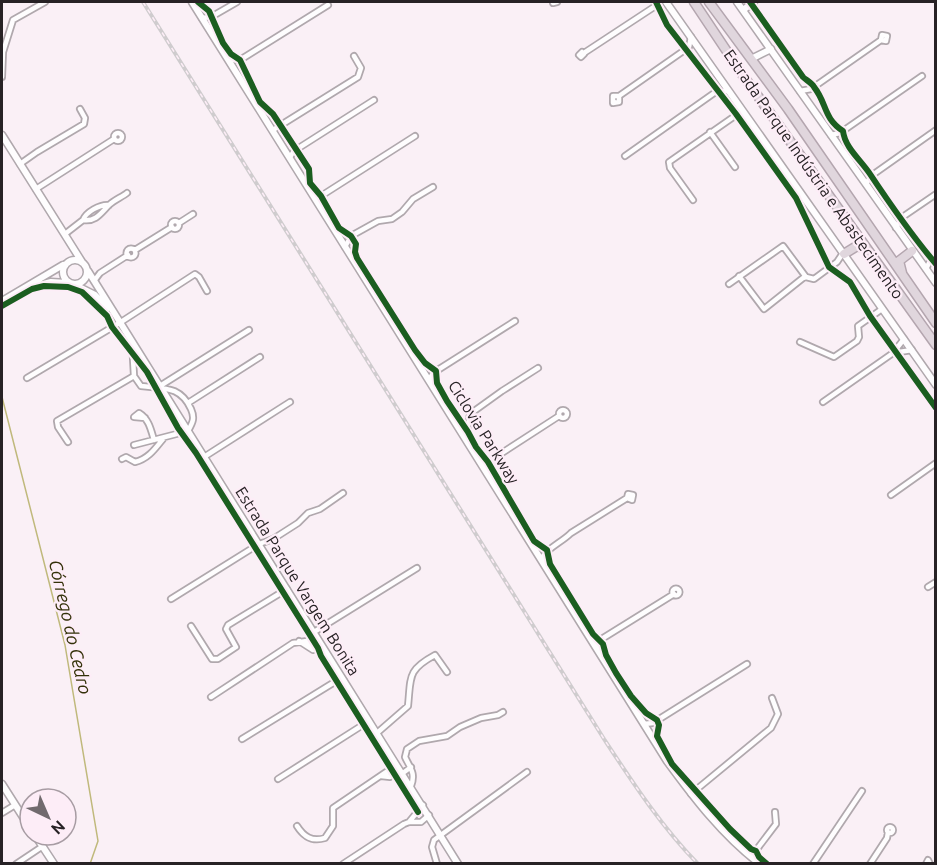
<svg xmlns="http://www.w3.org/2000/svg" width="937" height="865" viewBox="0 0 937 865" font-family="Ubuntu,sans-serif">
  <rect width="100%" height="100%" fill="#faf0f6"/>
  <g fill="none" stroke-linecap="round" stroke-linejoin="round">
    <path stroke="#c0b97c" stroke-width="1.5" d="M2,397L65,645L98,841L90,864"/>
    <defs>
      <path id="street" d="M553,3L557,2
        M202,18L211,17L237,2
        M582,52L584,54L581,57L579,55Z
        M584,53L654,7L659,2
        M229,60H240L328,5
        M2,77L3,52L13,20L45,2
        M800,91L811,89L881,40L886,41L887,36L882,35L881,40
        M619,96V102L613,103V96H619L689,47L691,37
        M273,130L358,77L361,68L354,56
        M710,132L735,167
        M114 137a4 4 0 1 1 8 0a4 4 0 1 1-8 0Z
        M831,135L840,133L922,76
        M625,156L717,91H728
        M290,157L294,151L374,100
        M20,164L37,152L84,124L85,118L80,109
        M866,184L871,176L936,130
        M36,189L114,139
        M315,195L321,196L415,136
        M693,200L670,168L669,162L742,111
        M83,220C86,212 100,204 109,205
        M171 225a4 4 0 1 1 8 0a4 4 0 1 1-8 0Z
        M179,223L193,214
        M896,228L901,218L936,194
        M65,234L83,220C96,222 101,213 109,205C114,200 122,197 127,193
        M345,247L351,236L378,221L392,219L402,212L413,199L433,187
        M126.5 253a4.5 4.5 0 1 1 9 0a4.5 4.5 0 1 1-9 0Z
        M135,250L172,227
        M926,269L929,263L936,258
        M739,276L764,309L803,278L806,277L814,279L837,262L843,253
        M94,281L100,273L128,255
        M729,284L783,246L806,277
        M132,342L134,376
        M800,342L834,357L857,341L859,337L858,326L882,309
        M893,353L912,350
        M27,378L121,322L195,274L199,277L207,291
        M429,380L433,373L515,321
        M160,386L249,330
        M823,402L893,353L904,339
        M188,403L260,357
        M559 414a4 4 0 1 1 8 0a4 4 0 1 1-8 0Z
        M145,418L134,417L139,413C149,419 151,430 154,440
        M466,439L470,414L502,391L538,368
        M68,442L58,427L57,421L134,376L141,386C163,389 180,385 191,409C195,418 193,422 188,431L134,445
        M204,457L290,402
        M122,459L126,457L135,462C148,459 155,449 163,439
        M480,462H488L559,416
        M891,495L936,463
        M541,559C548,547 561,543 571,533L627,498L628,494L633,495L632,500L627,498
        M928,587L936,582
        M672.5 592a3.5 3.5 0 1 1 7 0a3.5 3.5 0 1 1-7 0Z
        M171,599L259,544L273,539L298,523L308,513L320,509L343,493
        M191,626L212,659H218L236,647L226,629L228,625L287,589
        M314,632L417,568
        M299,641L313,650L320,648
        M597,648L600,640L674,594
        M211,697L293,643L307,641L318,648
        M644,724L653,723L747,664
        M377,733L408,706C411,677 407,670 435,655L447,672
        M242,739L333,683L344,681
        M381,776L390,777L395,773
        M278,779L369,721
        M411,786C416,773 410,768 405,757L407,749L419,741L447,736L460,727L481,718L498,715L503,712
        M691,794L771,728L778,714L772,698
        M2,813L15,805
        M409,822L423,805
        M297,826C304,837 312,842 325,838L333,826V808L386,772L403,773L411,767
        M887 830a3 3 0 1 1 6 0a3 3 0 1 1-6 0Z
        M751,857L776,824L775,812
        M16,864L43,846
        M343,864L404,824L409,822H421L429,815
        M437,864L432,847L434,840L527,772
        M813,864L862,791
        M870,864L887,838L888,832
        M926,864L928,860L930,864"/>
      <path id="secondary" d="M192,2L667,761C694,798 723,836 760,864
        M666,2L936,385
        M737,2L936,283
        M743,10L754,2
        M751,59L771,49
        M2,135L82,262
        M63 272a12 12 0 1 1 24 0a12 12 0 1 1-24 0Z
        M88,271L458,864
        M77,286L95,295L108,308
        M29,288L51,282L67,283
        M2,301L63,265
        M2,784L30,828
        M35,835L54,864"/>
      <path id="highway" d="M694,2L742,74L936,345
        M709,2L788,109L936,323
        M844,254L857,246L867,249
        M902,273L899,261L912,251"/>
    </defs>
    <use href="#street" stroke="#b0a8ad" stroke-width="8"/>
    <use href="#secondary" stroke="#b0a8ad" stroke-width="9"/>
    <use href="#highway" stroke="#b4a6af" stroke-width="11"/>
    <use href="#street" stroke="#fefdfe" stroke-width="4.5"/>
    <use href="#secondary" stroke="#fefdfe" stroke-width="6"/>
    <use href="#highway" stroke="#e0d6dd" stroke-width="8"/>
    <defs>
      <path id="rail" d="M143,2L604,739C633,783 661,826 698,864"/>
    </defs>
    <use href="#rail" stroke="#cfccce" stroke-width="4"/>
    <use href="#rail" stroke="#fdedf7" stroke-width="1.5" stroke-dasharray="4.5" stroke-linecap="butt"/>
    <defs>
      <path id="cycleway" d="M198,2L209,11L223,43L231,54L240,60L260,102L273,114L309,169L310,183L321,196L339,228L351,236L356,244L355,252L357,258L415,350L425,363L436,371L437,383L447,401L468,432L476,447L488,462L534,541L547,550L550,564L593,634L603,644L606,655L616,673L631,696L646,713L657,720L659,725L657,736L672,764L730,829L751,849L756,851L759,857L767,864
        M656,2L667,25L736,114L796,198L829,267L850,282L870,316L936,408
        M750,2L803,77C806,80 812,83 814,87C827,103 823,118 843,131C845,148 861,160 870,174C890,204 912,236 936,264
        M2,306L32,289L44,286L68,287L82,292L107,316L112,327L147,372L178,428L196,453L318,648L321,656L418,812"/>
    </defs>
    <use href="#cycleway" stroke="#fdedf7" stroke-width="10"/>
    <use href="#cycleway" stroke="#1b5e20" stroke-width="6"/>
  </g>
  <g text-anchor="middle" stroke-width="4.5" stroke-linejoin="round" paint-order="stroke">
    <g font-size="16" fill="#272225" stroke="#fdedf7">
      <text transform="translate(814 174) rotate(55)" y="6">Estrada Parque Indústria e Abastecimento</text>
      <text transform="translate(484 432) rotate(58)" y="6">Ciclovia Parkway</text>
      <text transform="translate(298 581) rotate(58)" y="6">Estrada Parque Vargem Bonita</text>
    </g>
    <g font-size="18" font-style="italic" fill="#333109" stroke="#fdedf7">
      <text transform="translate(70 627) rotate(77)" y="6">Córrego do Cedro</text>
    </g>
  </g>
  <rect width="937" height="865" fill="none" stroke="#272225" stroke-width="6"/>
  <g transform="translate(48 817) rotate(136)"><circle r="28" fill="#fdedf7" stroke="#a79ca3" stroke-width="1.5"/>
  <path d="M0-4.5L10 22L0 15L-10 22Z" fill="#716a6e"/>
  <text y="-9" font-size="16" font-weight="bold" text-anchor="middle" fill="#272225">N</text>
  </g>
</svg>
